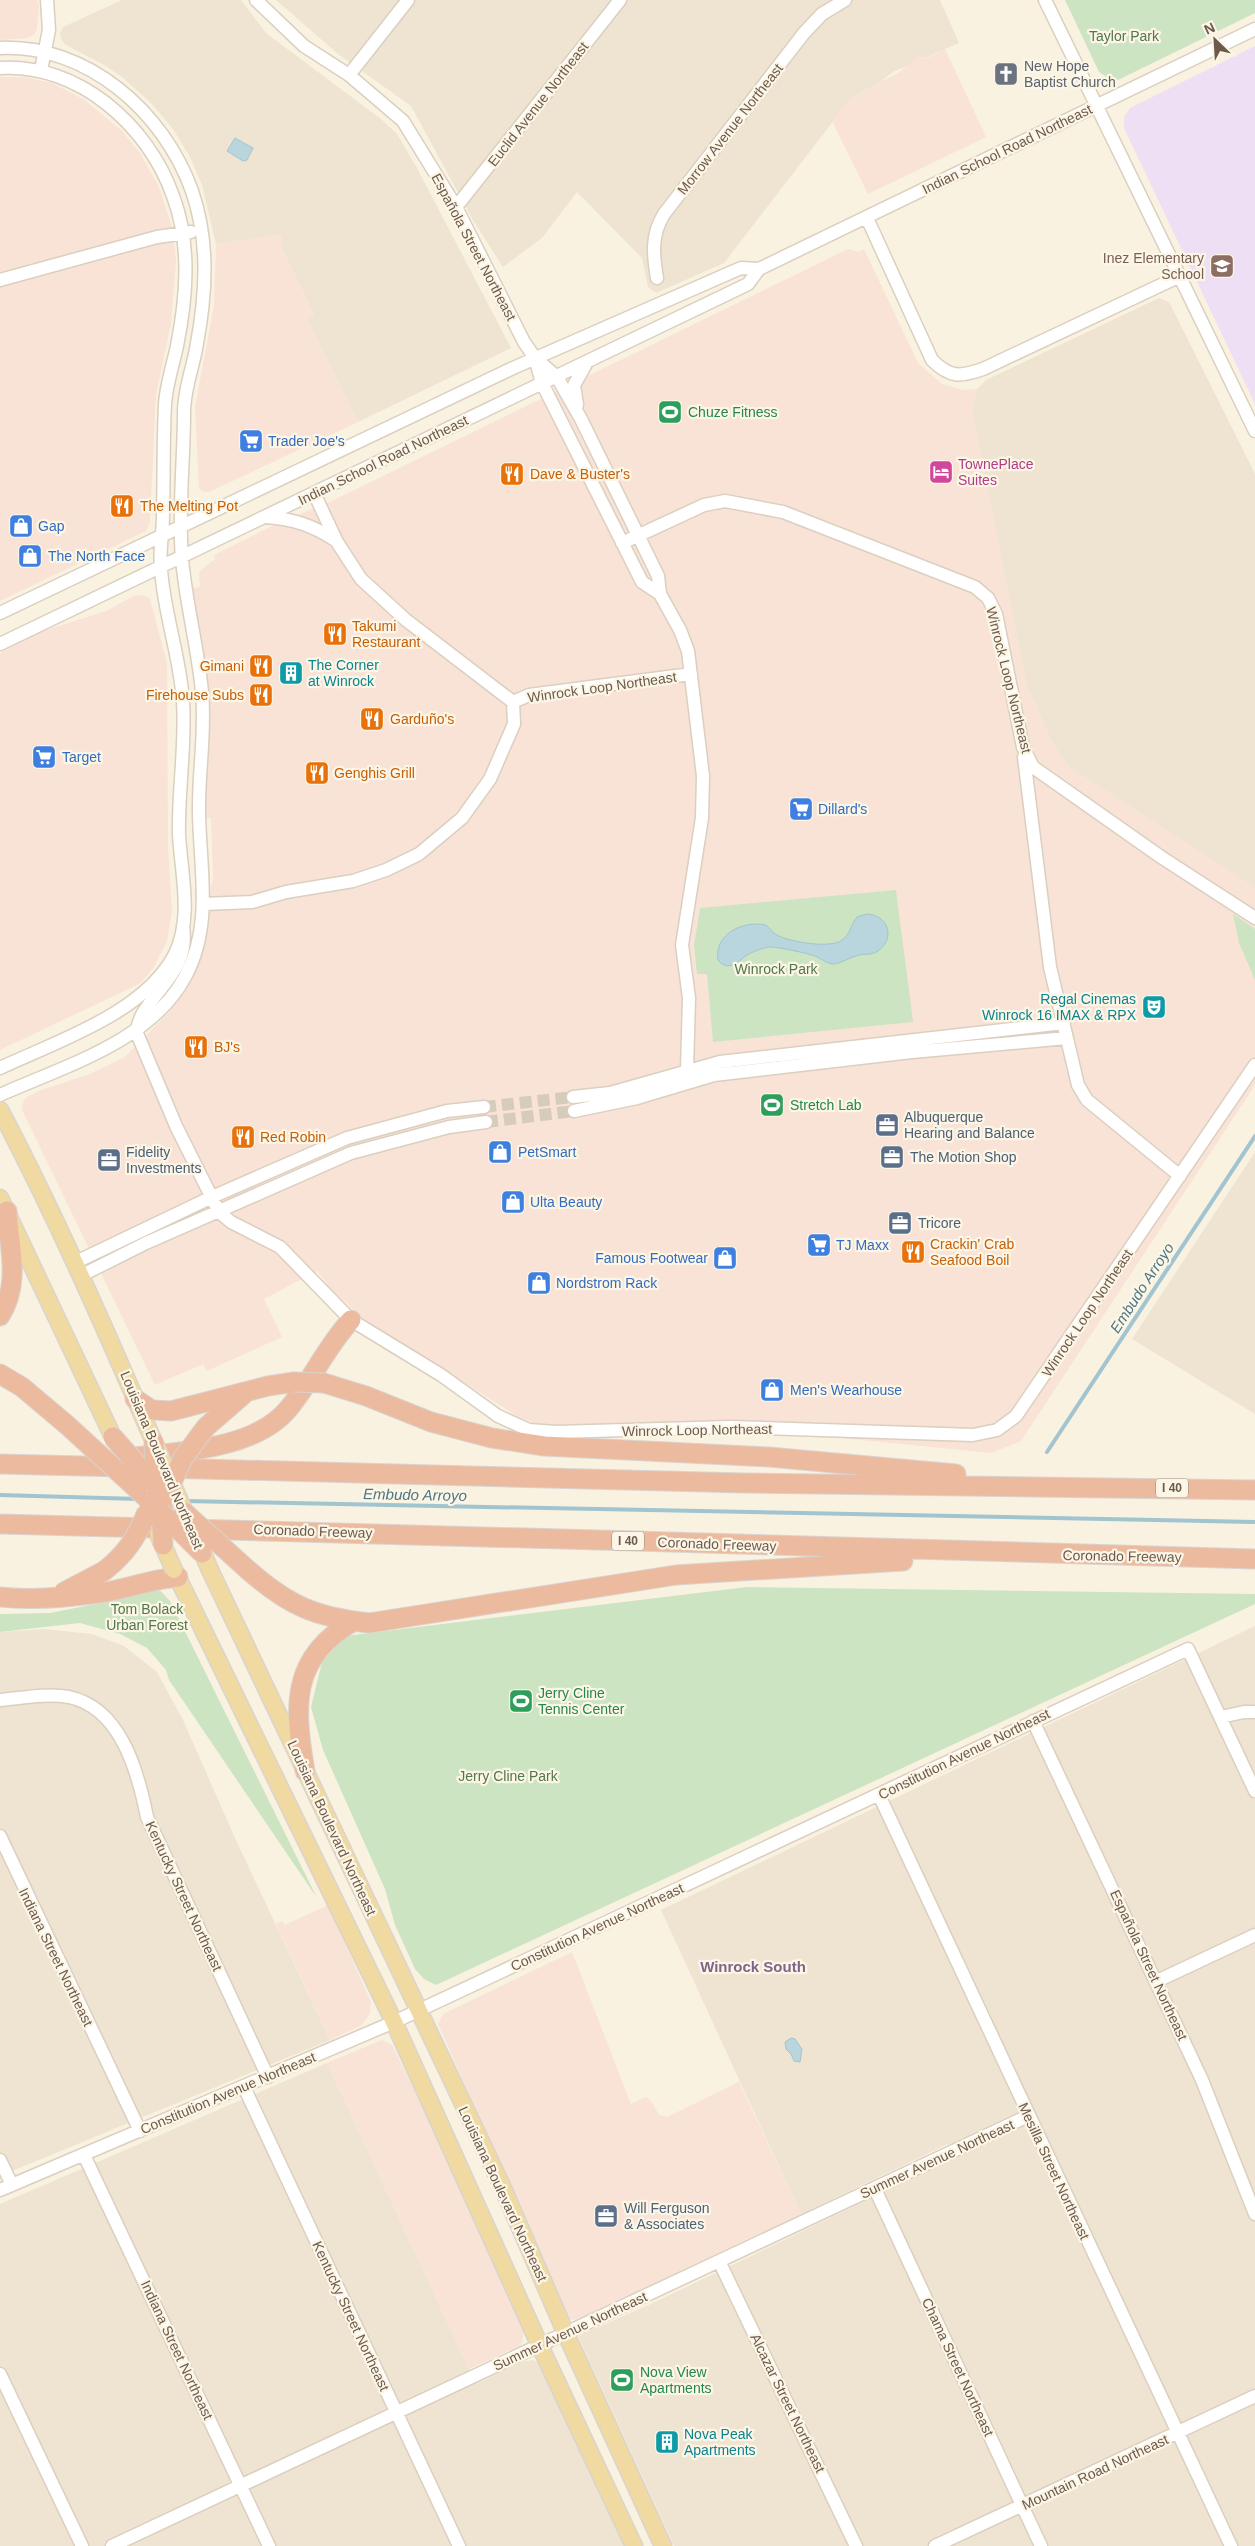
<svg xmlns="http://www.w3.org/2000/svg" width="1255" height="2546" viewBox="0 0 1255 2546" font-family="Arial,sans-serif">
  <rect width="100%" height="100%" fill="#f9f2e1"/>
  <path fill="#efe4d1" d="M122,0H241L266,33L381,119L397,134L417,168L511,348L358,422L307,319L314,315L282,249L281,235L216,244L202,185L190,157L173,129L151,103L122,77L104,65L66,45L61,39L60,33L63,27Z
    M276,0H940L959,43L893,72L879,83L851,98L724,263L656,293L648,287L642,258L577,192L542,238L503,267L474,222L411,106L338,54Z
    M1159,298L1169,302L1255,474V888L1069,767L1052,743L1026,683L972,412L977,389L986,380Z
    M1255,1152V1414L1132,1339Z
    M1255,1626V2546H674L578,2336L653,2303L955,2158L948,2144L801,2214L661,1910Z
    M44,1629L92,1634L124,1646L157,1672L183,1720L235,1838L330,2040L0,2176V1632Z
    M327,2063L476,2384L525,2361L534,2360L539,2365L624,2546H0V2204Z"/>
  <path fill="#f8e3d6" d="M0,0H37L39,5L37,29L34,35L27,38L0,40Z
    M945,49L986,137L868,194L832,121L851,98L898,73L922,54L925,59Z
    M0,77H24L52,83L83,99L122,131L140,153L159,187L173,230L176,261L171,323L156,395L150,521L146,531L0,601Z
    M281,234L282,249L314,315L307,319L358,422L209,492H203L199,488L195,407L214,306L216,244Z
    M848,249L858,252L864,249L918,363L942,384L963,390L977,389L972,412L1026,683L1052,743L1069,767L1255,888V1085L1021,1441L991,1453L731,1427L541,1426L517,1416L365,1320L332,1290L317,1271L264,1299L282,1337L207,1371L203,1364L155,1385L22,1110L23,1102L27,1097L41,1090L90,1074L125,1057L169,1012L188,985L196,967L213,877L211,818L205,817L210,713L206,673L193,588L200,587L199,574L201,570L215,559L214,555L276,524L334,500Z
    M142,595L149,598L151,603L167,663L168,845L172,911L167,941L154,967L141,983L0,1050V653L40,632L106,611L134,596Z
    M328,1905L371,2002L370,2013L362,2025L330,2040L276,1924L282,1921L285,1925Z
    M572,1952L631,2104L646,2097L652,2102L659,2115L667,2117L739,2082L801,2214L579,2319L569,2320L438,2024L443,2014Z
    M382,2040L392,2045L454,2170L524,2333L521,2345L469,2369L327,2063Z"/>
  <path fill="#eedff4" d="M1255,46V404L1124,128V117L1130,108Z"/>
  <path fill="#cde4c2" d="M1065,0H1255V13L1118,80L1108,78L1099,72Z
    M896,890L913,1022L713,1042L707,974H697L694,945L700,908Z
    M1233,914L1255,929V980L1239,943Z
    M156,1586L170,1601L317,1898L169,1680L166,1670L147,1648L120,1634L80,1623L0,1632V1614L50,1613L95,1604Z
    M747,1587L1255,1594V1604L436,1985L424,1979L415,1969L395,1925L385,1889L323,1750L311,1707L322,1662L344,1637L353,1635Z"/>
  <path fill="#b9d6df" stroke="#a1c4d0" d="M235,138L253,148L247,160L243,161L227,151Z
    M867,914C888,915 896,938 878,951C871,956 863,953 856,956C848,958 842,963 834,964C827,964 822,959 817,957C813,954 773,946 769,947C763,948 752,952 747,955C739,961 728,973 718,960C714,934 743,920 766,925C770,928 772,933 777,935C789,942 831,949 842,940C850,935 851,924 857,917Z
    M791,2038L795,2039L802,2049L800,2062L794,2061L791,2054L786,2049L785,2042Z"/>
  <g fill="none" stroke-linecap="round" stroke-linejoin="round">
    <path stroke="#a1c4d0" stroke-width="4" d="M1047,1452L1255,1136
      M0,1495L138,1499
      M185,1501L1255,1522"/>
    <path stroke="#d6ccbc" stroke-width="12" stroke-dasharray="12 6" stroke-linecap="butt" d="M484,1107L573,1097
      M486,1122L574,1111"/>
    <defs>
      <path id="minor" d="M256,0L304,46L349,75L403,121L456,207L524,342L535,358L557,377L581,419L658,576L660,594L680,630L688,651L703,776L702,818L682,945L689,998L687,1070
        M1045,0L1255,431
        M0,48C87,44 164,112 192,191C210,243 206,296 196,349C192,370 184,391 184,412C184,460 178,512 182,559C186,604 198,648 202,692C206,733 198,773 199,814C200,869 213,926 185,977C150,1042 64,1066 0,1095
        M0,68C78,63 148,125 173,196C191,244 187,296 177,346C173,365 166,385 165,405C163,442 164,478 163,515C163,532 159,551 161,569C164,614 180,656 183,701C186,745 178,790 179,834C181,874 193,916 175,954C145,1013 57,1041 0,1068
        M41,70L49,30L47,0
        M349,75L408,0
        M456,207L620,0
        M867,218L932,360C950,378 960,377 983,369L1178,277
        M657,278C653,254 651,235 664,214L804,33L822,14L845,0
        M0,280L157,237L191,232
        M535,358L542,383L642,582L660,594
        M577,405L574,385L586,364
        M266,517C293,519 312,525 335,540
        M622,543L704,505L725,501L783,512L975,587L988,598L996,614L1023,747L1033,767L1161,857L1255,918
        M0,613L513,368L741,268L759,269L1255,29
        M0,644L748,284L759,269
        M513,702L529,695L691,674
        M1024,757L1050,967L1078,1085L1087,1100L1180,1176
        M204,904L252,902L286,892L353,881L386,870L419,854L462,818L490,779L514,724L513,702L406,620L361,579L337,542L314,493
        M183,926C189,967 162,982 143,1013C140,1018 138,1025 136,1031L176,1126L219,1212L231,1222L280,1247L351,1320L441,1375L498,1416L529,1430L556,1432L731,1427L973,1435L997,1430L1016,1416L1255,1065
        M573,1097L610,1093L720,1062L1064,1023
        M574,1111L637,1098L714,1075L912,1052L1067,1038
        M76,1262L212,1197L347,1138L447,1111L484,1107
        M82,1275L146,1243L351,1153L449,1127L486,1122
        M0,1700C22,1698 47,1693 69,1697C121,1708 138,1772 147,1817L268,2077
        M1221,1717L1244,1712H1255
        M1033,1721L1202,2080L1255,2214
        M879,1795L1231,2546
        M0,1836L140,2131
        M1157,1981L1255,1935
        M244,2087L459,2546
        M84,2155L269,2546
        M0,2160L12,2185
        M875,2189L1041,2546
        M0,2190L394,2022L1188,1649L1255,1791
        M719,2261L856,2546
        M0,2374L82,2546
        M112,2546L1028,2116
        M935,2546L1255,2396"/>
      <path id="major" d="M0,1110C54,1213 101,1319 147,1426
        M0,1198L113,1437
        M174,1570L394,2022L540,2346L634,2546
        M210,1570L502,2186L566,2334L663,2546"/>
      <path id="highway" d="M0,1316C21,1283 9,1247 7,1211
        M0,1374L22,1387L67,1425
        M324,1383L366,1396L431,1422L492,1438L544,1446L769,1457L956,1474
        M135,1399L152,1410L171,1411L268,1386L294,1382
        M206,1427L244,1394
        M117,1459C169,1452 254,1452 289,1408C312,1380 326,1347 351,1320
        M0,1464L124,1467
        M164,1468L743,1483L1255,1490
        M137,1489L161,1512L165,1497
        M0,1524C418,1533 837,1548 1255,1559
        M248,1570C289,1606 315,1617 369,1623L676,1575L903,1561
        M64,1592L104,1571
        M0,1597C34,1601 72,1597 105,1592C130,1588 153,1579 178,1577
        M305,1771C294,1707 290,1657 354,1621"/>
    </defs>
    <use href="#minor" stroke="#dbcfbf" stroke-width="15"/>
    <use href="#major" stroke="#d9d4d0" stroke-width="19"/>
    <use href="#highway" stroke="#d9d4d0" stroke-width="21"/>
    <use href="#minor" stroke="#fff" stroke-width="12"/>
    <use href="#major" stroke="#f0daa1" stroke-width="16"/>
    <use href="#highway" stroke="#ecba9f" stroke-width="19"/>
    <defs>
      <path id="major-bridge" d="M147,1426L210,1570
        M158,1534L174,1570"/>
      <path id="highway-bridge" d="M294,1382L324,1383
        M67,1425L137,1489
        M113,1437L155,1485
        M154,1442L155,1485
        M166,1495L183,1458L206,1427
        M161,1512L202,1553
        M161,1512L163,1545
        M184,1512L248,1570
        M104,1571C126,1554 137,1537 147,1512"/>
    </defs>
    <use href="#major-bridge" stroke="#d9d4d0" stroke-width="19" stroke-linecap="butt"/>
    <use href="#highway-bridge" stroke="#d9d4d0" stroke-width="21" stroke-linecap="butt"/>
    <use href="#major-bridge" stroke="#f0daa1" stroke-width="16"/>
    <use href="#highway-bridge" stroke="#ecba9f" stroke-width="19"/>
  </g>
  <defs>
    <symbol id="church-square" viewBox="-11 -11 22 22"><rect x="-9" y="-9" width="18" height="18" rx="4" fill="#6b7280" stroke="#fcf6e7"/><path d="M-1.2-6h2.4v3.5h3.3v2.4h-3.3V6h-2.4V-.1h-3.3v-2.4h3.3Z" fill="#fff"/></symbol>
    <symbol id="school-square" viewBox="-11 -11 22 22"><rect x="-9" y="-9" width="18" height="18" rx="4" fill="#8d6e63" stroke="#fcf6e7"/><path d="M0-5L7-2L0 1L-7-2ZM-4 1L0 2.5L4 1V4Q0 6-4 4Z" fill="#fff"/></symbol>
    <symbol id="stadium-square" viewBox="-11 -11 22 22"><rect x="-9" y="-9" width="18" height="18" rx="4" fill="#2e9e5b" stroke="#fcf6e7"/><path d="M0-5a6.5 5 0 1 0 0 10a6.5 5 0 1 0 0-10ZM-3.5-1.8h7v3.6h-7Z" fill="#fff"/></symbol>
    <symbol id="supermarket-square" viewBox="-11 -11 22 22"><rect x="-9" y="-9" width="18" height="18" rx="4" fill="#3f7fe0" stroke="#fcf6e7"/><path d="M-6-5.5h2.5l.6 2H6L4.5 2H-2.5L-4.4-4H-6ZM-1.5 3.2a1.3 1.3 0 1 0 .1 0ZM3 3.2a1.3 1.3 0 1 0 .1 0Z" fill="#fff"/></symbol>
    <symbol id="hotel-square" viewBox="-11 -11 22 22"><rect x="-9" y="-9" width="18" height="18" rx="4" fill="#d1479c" stroke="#fcf6e7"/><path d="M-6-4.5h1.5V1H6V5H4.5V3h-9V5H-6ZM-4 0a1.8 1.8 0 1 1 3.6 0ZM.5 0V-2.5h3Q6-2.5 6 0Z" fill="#fff"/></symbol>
    <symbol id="restaurant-square" viewBox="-11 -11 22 22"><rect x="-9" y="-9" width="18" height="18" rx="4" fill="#e8710a" stroke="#fcf6e7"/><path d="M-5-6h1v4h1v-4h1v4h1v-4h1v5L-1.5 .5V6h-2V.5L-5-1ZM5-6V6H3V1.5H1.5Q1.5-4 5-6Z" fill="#fff"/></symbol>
    <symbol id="shop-square" viewBox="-11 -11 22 22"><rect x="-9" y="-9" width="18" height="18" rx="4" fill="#3f7fe0" stroke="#fcf6e7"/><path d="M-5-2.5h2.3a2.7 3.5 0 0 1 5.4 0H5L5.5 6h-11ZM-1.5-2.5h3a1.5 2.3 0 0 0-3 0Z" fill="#fff"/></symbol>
    <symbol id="building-square" viewBox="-11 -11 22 22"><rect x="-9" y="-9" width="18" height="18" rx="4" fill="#0f9aa8" stroke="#fcf6e7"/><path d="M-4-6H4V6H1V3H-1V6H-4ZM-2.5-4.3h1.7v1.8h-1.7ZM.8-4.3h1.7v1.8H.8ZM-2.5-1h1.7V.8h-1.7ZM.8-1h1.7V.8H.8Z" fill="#fff"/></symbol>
    <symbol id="theatre-square" viewBox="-11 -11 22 22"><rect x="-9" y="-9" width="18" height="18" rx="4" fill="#0f9aa8" stroke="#fcf6e7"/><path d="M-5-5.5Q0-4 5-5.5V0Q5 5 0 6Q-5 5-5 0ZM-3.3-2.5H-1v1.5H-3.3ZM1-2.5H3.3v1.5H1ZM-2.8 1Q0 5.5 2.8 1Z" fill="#fff"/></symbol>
    <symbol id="office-square" viewBox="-11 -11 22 22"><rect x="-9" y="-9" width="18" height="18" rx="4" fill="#5c6f8a" stroke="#fcf6e7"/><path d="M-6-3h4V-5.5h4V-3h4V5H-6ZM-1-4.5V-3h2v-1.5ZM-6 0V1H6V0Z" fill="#fff"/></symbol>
  </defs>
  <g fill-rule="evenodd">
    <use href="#church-square" x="992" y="60" width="28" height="28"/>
    <use href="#school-square" x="1208" y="252" width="28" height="28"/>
    <use href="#stadium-square" x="656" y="398" width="28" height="28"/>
    <use href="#supermarket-square" x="237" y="427" width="28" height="28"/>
    <use href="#hotel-square" x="927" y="458" width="28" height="28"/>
    <use href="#restaurant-square" x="498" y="460" width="28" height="28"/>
    <use href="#restaurant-square" x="108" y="492" width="28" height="28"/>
    <use href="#shop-square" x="7" y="512" width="28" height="28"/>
    <use href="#shop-square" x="16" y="542" width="28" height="28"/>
    <use href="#restaurant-square" x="321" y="620" width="28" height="28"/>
    <use href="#restaurant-square" x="247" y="652" width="28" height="28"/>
    <use href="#building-square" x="277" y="659" width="28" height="28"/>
    <use href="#restaurant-square" x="247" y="681" width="28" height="28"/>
    <use href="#restaurant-square" x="358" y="705" width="28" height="28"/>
    <use href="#supermarket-square" x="30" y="743" width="28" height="28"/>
    <use href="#restaurant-square" x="303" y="759" width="28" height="28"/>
    <use href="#supermarket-square" x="787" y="795" width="28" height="28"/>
    <use href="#theatre-square" x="1140" y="993" width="28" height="28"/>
    <use href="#restaurant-square" x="182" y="1033" width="28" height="28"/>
    <use href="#stadium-square" x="758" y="1091" width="28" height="28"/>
    <use href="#office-square" x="873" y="1111" width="28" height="28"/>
    <use href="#restaurant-square" x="229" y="1123" width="28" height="28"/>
    <use href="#shop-square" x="486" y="1138" width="28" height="28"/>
    <use href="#office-square" x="878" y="1143" width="28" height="28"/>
    <use href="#office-square" x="95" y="1146" width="28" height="28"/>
    <use href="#shop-square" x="499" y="1188" width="28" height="28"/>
    <use href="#office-square" x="886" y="1209" width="28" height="28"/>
    <use href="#supermarket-square" x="805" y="1231" width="28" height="28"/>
    <use href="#restaurant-square" x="899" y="1238" width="28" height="28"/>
    <use href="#shop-square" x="711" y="1244" width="28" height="28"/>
    <use href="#shop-square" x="525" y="1269" width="28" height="28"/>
    <use href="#shop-square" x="758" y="1376" width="28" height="28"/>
    <use href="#stadium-square" x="507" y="1687" width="28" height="28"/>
    <use href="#office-square" x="592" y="2202" width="28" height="28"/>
    <use href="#stadium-square" x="608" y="2366" width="28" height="28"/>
    <use href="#building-square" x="653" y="2428" width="28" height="28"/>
  </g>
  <g text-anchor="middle" stroke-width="4.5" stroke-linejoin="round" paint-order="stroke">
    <g fill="#fcf6e7" stroke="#98897a" stroke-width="1">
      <rect x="1156" y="1478.5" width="32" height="19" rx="4"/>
      <rect x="612" y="1531.5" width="32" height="19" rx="4"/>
    </g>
    <g font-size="12" font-weight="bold" fill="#6d5a4c">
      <text x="1172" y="1492">I 40</text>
      <text x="628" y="1545">I 40</text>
    </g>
    <g font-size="14" fill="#527748" stroke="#fcf6e7">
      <text x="1124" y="41">Taylor Park</text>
      <text x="776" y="974">Winrock Park</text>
      <text x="147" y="1614">Tom Bolack<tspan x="147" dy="16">Urban Forest</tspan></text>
      <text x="508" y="1781">Jerry Cline Park</text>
    </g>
    <g font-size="14" fill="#5b616d" stroke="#fcf6e7" text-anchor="start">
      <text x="1024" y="71">New Hope<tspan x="1024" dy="16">Baptist Church</tspan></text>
    </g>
    <g font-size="14" fill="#6d5a4c" stroke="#fcf6e7">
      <text transform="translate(538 104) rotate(-52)" y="5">Euclid Avenue Northeast</text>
      <text transform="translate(730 129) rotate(-52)" y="5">Morrow Avenue Northeast</text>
      <text transform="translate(1007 149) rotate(-26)" y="5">Indian School Road Northeast</text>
      <text transform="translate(474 247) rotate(62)" y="5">Española Street Northeast</text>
      <text transform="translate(383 460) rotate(-26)" y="5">Indian School Road Northeast</text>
      <text transform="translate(1009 680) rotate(76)" y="5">Winrock Loop Northeast</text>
      <text transform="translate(602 687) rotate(-8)" y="5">Winrock Loop Northeast</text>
      <text transform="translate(1087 1313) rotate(-56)" y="5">Winrock Loop Northeast</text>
      <text transform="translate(697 1430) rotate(-1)" y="5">Winrock Loop Northeast</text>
      <text transform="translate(162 1460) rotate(67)" y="5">Louisiana Boulevard Northeast</text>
      <text transform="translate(313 1531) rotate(2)" y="5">Coronado Freeway</text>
      <text transform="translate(717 1544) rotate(2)" y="5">Coronado Freeway</text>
      <text transform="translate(1122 1556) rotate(1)" y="5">Coronado Freeway</text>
      <text transform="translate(964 1754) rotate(-26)" y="5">Constitution Avenue Northeast</text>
      <text transform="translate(332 1828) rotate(65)" y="5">Louisiana Boulevard Northeast</text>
      <text transform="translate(184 1896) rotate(65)" y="5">Kentucky Street Northeast</text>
      <text transform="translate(597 1927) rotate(-25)" y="5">Constitution Avenue Northeast</text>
      <text transform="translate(56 1957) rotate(64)" y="5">Indiana Street Northeast</text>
      <text transform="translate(1149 1965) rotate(65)" y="5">Española Street Northeast</text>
      <text transform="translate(228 2093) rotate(-23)" y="5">Constitution Avenue Northeast</text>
      <text transform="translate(937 2159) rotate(-25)" y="5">Summer Avenue Northeast</text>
      <text transform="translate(1054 2171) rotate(65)" y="5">Mesilla Street Northeast</text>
      <text transform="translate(503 2194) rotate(65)" y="5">Louisiana Boulevard Northeast</text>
      <text transform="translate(351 2316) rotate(65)" y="5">Kentucky Street Northeast</text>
      <text transform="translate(570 2331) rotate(-25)" y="5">Summer Avenue Northeast</text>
      <text transform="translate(177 2350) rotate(65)" y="5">Indiana Street Northeast</text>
      <text transform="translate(958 2367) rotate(65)" y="5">Chama Street Northeast</text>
      <text transform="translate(788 2403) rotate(64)" y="5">Alcazar Street Northeast</text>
      <text transform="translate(1095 2472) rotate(-25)" y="5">Mountain Road Northeast</text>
    </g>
    <g font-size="14" fill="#785e54" stroke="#fcf6e7" text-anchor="end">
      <text x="1204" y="263">Inez Elementary<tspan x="1204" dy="16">School</tspan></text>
    </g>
    <g font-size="14" fill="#27864d" stroke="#fcf6e7" text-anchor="start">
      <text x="688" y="417">Chuze Fitness</text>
      <text x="790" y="1110">Stretch Lab</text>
      <text x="538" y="1698">Jerry Cline<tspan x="538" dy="16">Tennis Center</tspan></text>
      <text x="640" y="2377">Nova View<tspan x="640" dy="16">Apartments</tspan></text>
    </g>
    <g font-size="14" fill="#366cbe" stroke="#fcf6e7" text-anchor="start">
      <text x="268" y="446">Trader Joe's</text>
      <text x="38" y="531">Gap</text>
      <text x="48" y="561">The North Face</text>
      <text x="62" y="762">Target</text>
      <text x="818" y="814">Dillard's</text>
      <text x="518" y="1157">PetSmart</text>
      <text x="530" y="1207">Ulta Beauty</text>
      <text x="836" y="1250">TJ Maxx</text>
      <text x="708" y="1263" text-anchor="end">Famous Footwear</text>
      <text x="556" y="1288">Nordstrom Rack</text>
      <text x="790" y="1395">Men's Wearhouse</text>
    </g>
    <g font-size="14" fill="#b23c85" stroke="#fcf6e7" text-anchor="start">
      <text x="958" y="469">TownePlace<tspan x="958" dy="16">Suites</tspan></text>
    </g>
    <g font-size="14" fill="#c56008" stroke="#fcf6e7" text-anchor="start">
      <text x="530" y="479">Dave &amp; Buster's</text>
      <text x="140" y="511">The Melting Pot</text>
      <text x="352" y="631">Takumi<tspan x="352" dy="16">Restaurant</tspan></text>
      <text x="244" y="671" text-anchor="end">Gimani</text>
      <text x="244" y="700" text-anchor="end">Firehouse Subs</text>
      <text x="390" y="724">Garduño's</text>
      <text x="334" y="778">Genghis Grill</text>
      <text x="214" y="1052">BJ's</text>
      <text x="260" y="1142">Red Robin</text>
      <text x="930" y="1249">Crackin' Crab<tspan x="930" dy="16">Seafood Boil</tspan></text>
    </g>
    <g font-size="14" fill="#0d838f" stroke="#fcf6e7" text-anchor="start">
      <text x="308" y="670">The Corner<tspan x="308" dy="16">at Winrock</tspan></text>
      <text x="1136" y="1004" text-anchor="end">Regal Cinemas<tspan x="1136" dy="16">Winrock 16 IMAX &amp; RPX</tspan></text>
      <text x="684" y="2439">Nova Peak<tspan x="684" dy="16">Apartments</tspan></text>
    </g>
    <g font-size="14" fill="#4e5e75" stroke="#fcf6e7" text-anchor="start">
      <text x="904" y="1122">Albuquerque<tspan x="904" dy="16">Hearing and Balance</tspan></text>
      <text x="126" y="1157">Fidelity<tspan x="126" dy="16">Investments</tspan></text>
      <text x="910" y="1162">The Motion Shop</text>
      <text x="918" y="1228">Tricore</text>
      <text x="624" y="2213">Will Ferguson<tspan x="624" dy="16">&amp; Associates</tspan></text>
    </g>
    <g font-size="15" font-style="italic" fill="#4c7684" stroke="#fcf6e7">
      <text transform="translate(1142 1288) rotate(-57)" y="5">Embudo Arroyo</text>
      <text transform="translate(415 1495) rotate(1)" y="5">Embudo Arroyo</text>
    </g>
    <g font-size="15" font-weight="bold" fill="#806489" stroke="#fcf6e7">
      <text x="753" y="1972">Winrock South</text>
    </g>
  </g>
  <g transform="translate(1215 40) rotate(335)" stroke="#fcf6e7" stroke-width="4" paint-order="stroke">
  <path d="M0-4L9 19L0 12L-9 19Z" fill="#6d5a4c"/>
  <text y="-8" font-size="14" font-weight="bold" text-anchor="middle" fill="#6d5a4c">N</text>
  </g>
</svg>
